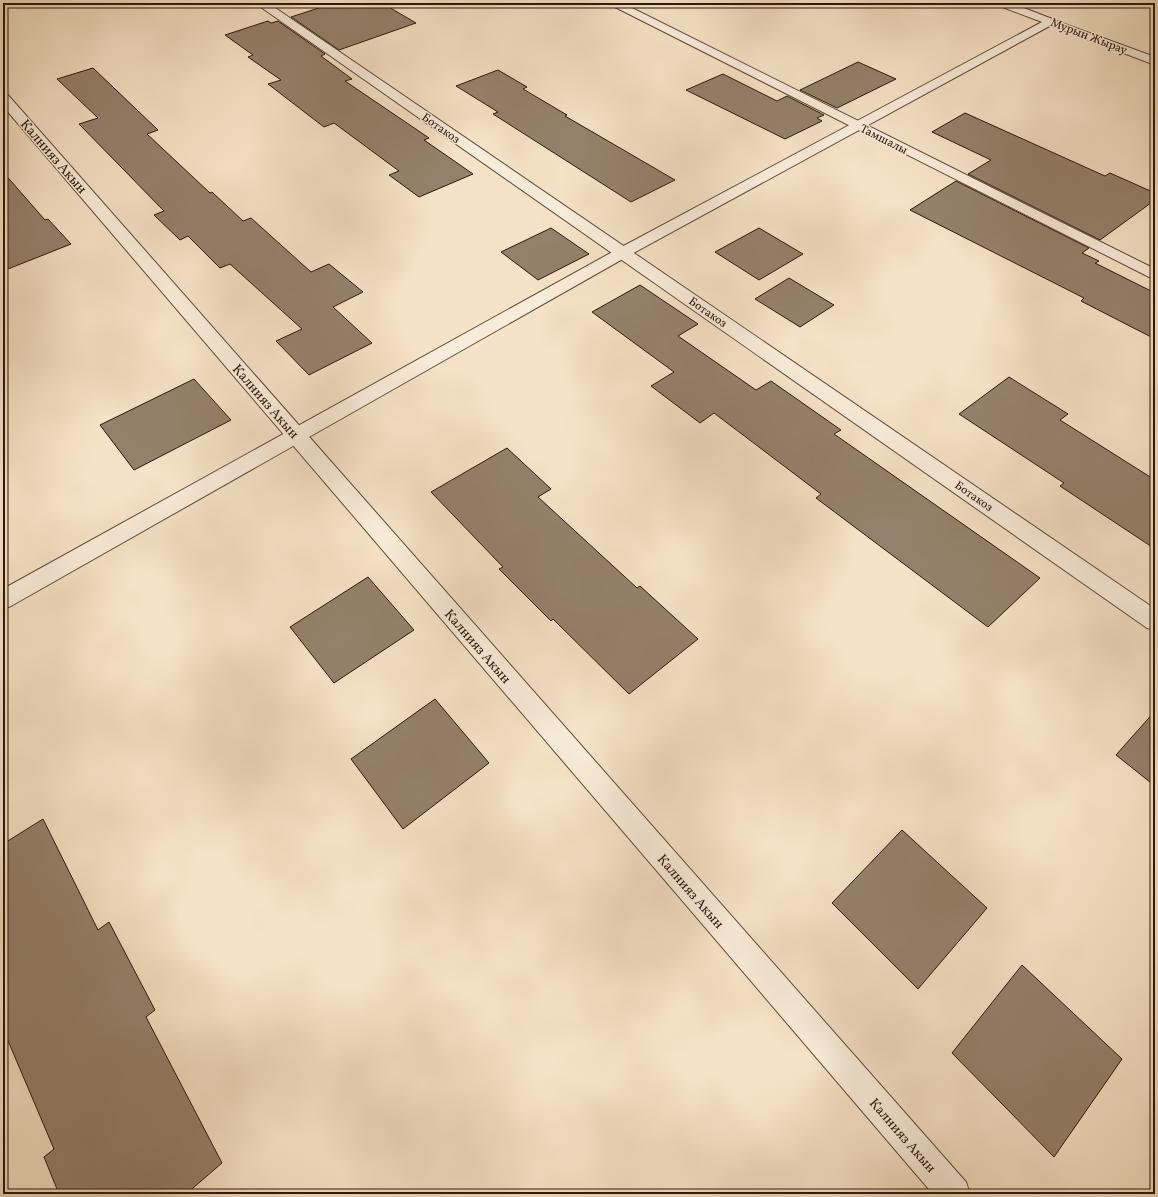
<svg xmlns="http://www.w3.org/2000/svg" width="1158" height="1197" viewBox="0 0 1158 1197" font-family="Vollkorn,serif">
  <rect width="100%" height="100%" fill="#f6e2c6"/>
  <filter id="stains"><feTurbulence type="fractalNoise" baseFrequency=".005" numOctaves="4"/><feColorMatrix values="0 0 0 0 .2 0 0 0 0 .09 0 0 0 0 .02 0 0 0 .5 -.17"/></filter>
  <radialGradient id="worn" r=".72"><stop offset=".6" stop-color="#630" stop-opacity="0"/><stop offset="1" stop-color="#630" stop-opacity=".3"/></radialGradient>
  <path fill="#95816b" stroke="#2c1709" d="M334,3H382L416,23L339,50L291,17Z
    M268,21L271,23L278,21L325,54L321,56L352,79L345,81L429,138L424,140L473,174L419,197L389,175L399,171L334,123L324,127L268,84L281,80L248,57L253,55L225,35Z
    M858,62L896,79L837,108L800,90Z
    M93,68L158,130L147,134L210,193L212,192L243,221L251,218L311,272L329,264L363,292L333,307L372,343L309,375L276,341L302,329L230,264L220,268L188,236L180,240L154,215L164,211L79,124L98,118L57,79Z
    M498,70L527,87L523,89L567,115L565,116L675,180L631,202L493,114L498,112L456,86Z
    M723,74L777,101L787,96L824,115L817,118L822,121L785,139L686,90Z
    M965,113L1105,176L1110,173L1155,193V200L1100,240L968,174L991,160L932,132Z
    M3,172L45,220L48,219L71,244L3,271Z
    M956,181L1089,248L1082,253L1099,261L1095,263L1155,293V339L1081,301L1084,298L910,210Z
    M551,228L589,254L538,280L501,252Z
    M759,228L803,254L759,280L715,252Z
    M789,278L834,305L800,327L755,299Z
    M640,285L698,324L678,336L756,390L771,381L841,430L834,434L1040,578L988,627L816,498L821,494L714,413L700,423L651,386L674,372L592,312Z
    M1009,377L1068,414L1060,420L1155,480V549L1060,486L1064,483L959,414Z
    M194,379L231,420L134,470L100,425Z
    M507,448L551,489L538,497L637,588L640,586L698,639L629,694L553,619L551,621L499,569L503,567L431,492Z
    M368,577L414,630L334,683L290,627Z
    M435,699L489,763L403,829L351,759Z
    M1155,711V786L1116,755Z
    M43,819L98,930L109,922L155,1010L146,1017L222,1163L186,1194H59L44,1157L54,1149L3,1029V844Z
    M902,830L987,908L918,989L832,903Z
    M1022,965L1122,1059L1054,1157L952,1053Z"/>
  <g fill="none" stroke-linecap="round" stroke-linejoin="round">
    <defs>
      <path id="minor" d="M255,3H268L1155,609V630L1147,628Z
        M607,3H622L1155,269V280Z
        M1051,19L1155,57V65L1047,24L1045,22Z
        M3,94L8,95L966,1182L970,1194H933L3,106Z"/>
      <path id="tertiary" d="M995,3H1011L1055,20L1057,22L628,256L11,606L3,609V589L616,250L1042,22L997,5Z"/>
    </defs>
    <use href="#minor" stroke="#5e4a38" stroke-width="2"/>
    <use href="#tertiary" stroke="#5e4a38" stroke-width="2"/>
    <use href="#minor" fill="#f9ecda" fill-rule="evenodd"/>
    <use href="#tertiary" fill="#f9ecda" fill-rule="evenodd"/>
  </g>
  <g text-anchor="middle" stroke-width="3" stroke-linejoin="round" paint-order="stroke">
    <g font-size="12" fill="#2c1709" stroke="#f9ecda">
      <text transform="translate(1089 36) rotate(21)" y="4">Мурын Жырау</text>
      <text transform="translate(441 128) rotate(35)" y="4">Ботакоз</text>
      <text transform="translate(884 139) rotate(27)" y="4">Тамшалы</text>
      <text transform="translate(708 312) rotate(35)" y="4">Ботакоз</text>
      <text transform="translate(974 496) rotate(35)" y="4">Ботакоз</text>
    </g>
    <g font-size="14" fill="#2c1709" stroke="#f9ecda">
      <text transform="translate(54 156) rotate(49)" y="5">Калнияз Акын</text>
      <text transform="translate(266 401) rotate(49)" y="5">Калнияз Акын</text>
      <text transform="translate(478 646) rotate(49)" y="5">Калнияз Акын</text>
      <text transform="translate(691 891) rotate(49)" y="5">Калнияз Акын</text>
      <text transform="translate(903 1135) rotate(49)" y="5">Калнияз Акын</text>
    </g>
  </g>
  <rect width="1158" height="1197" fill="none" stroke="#f6e2c6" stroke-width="16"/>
  <rect x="4" y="4" width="1150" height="1189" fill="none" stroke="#2c1709" stroke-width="2"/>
  <rect x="8" y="8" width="1142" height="1181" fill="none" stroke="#2c1709"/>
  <rect width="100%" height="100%" filter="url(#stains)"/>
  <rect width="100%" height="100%" fill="url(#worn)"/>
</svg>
